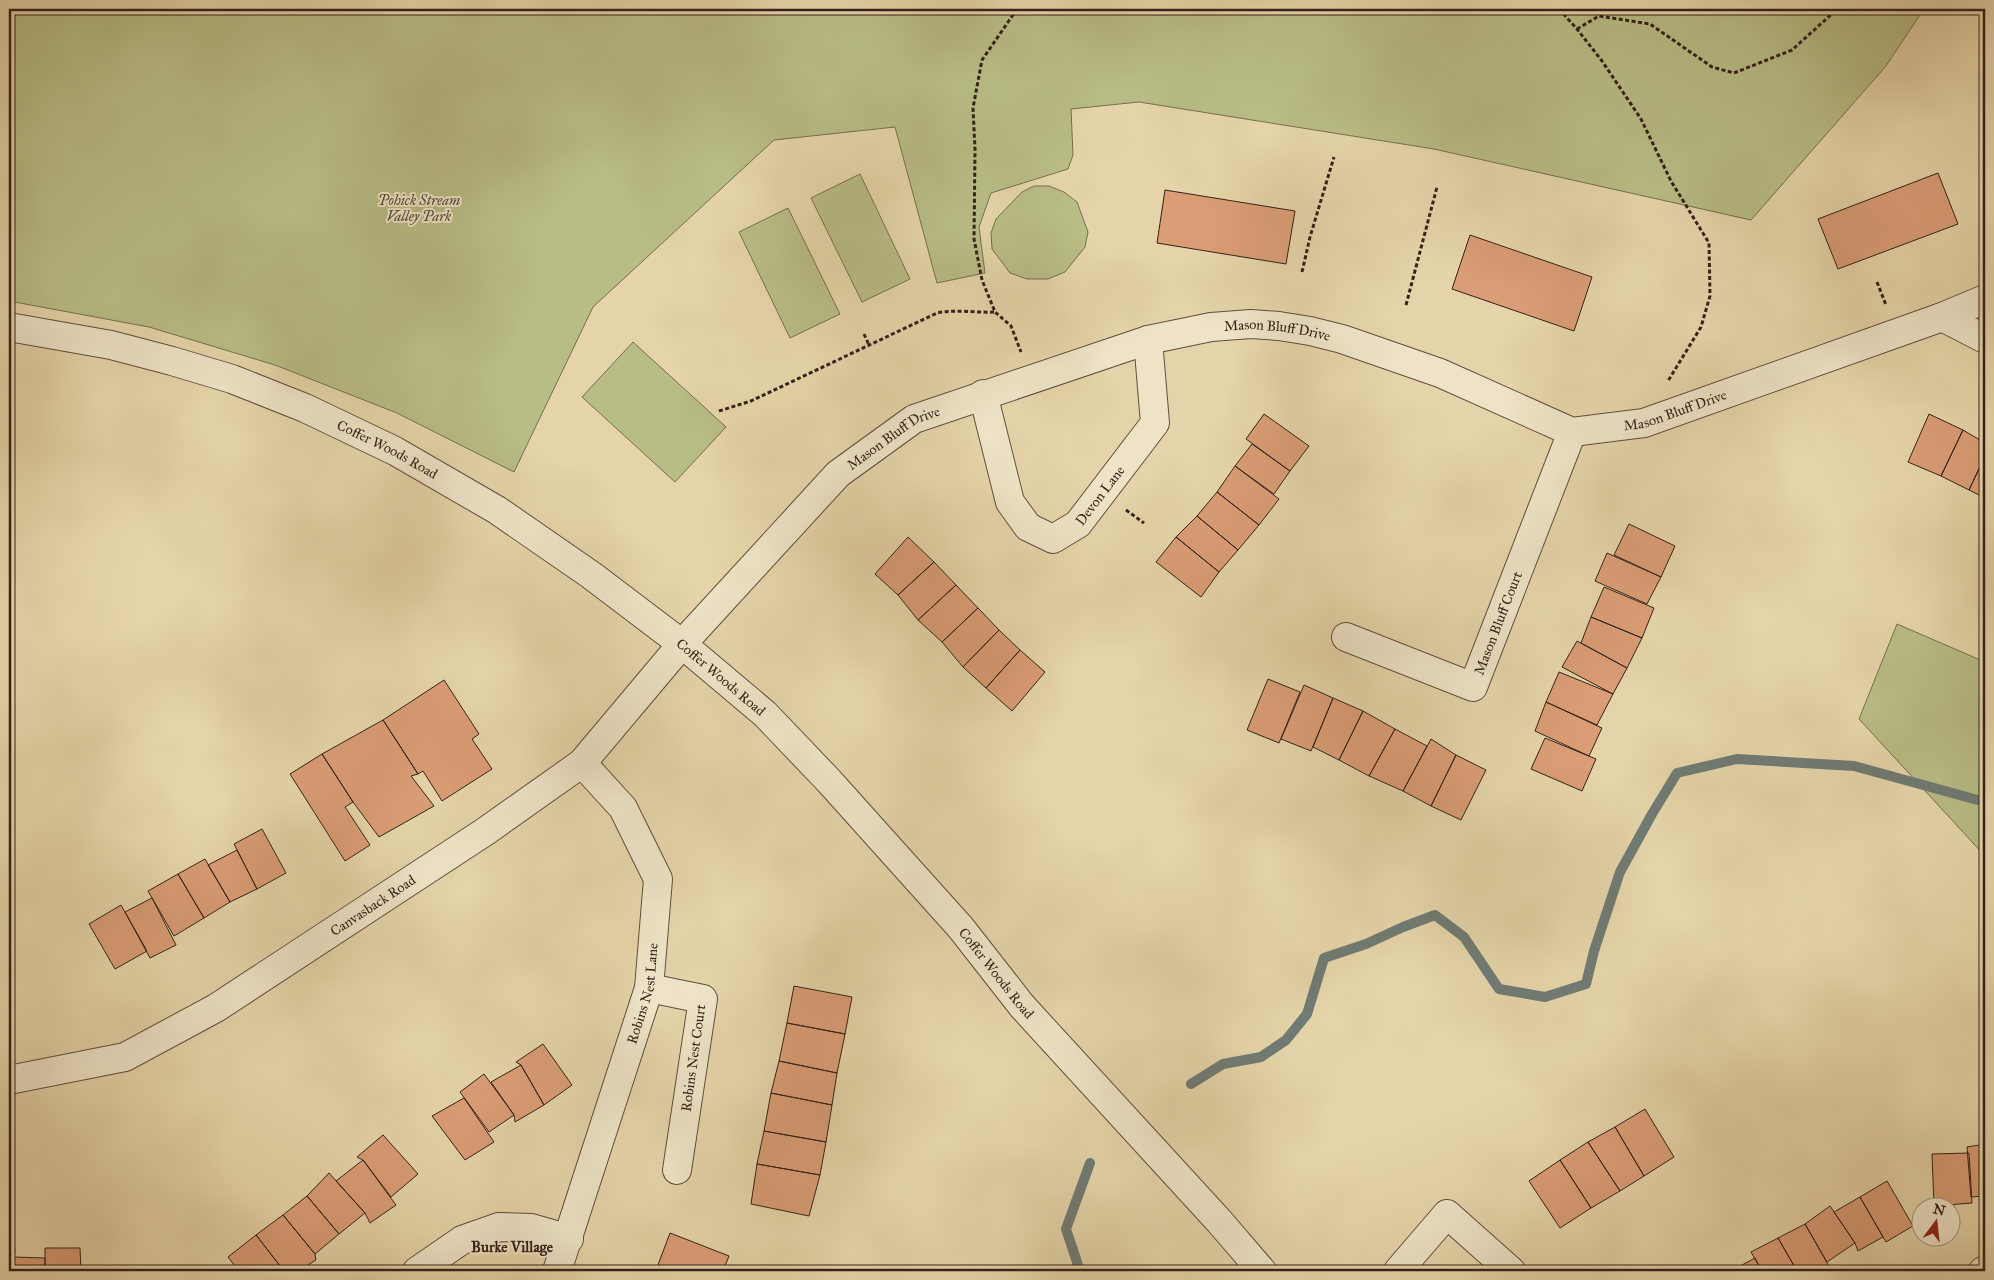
<svg xmlns="http://www.w3.org/2000/svg" width="1994" height="1280" viewBox="0 0 1994 1280" font-family="'IM FELL Great Primer',serif">
  <rect width="100%" height="100%" fill="#e5d4a9"/>
  <filter id="stains"><feTurbulence type="fractalNoise" baseFrequency=".004" numOctaves="4"/><feColorMatrix values="0 0 0 0 .2 0 0 0 0 .09 0 0 0 0 .02 0 0 0 .5 -.17"/></filter>
  <radialGradient id="worn" r=".72"><stop offset=".6" stop-color="#630" stop-opacity="0"/><stop offset="1" stop-color="#630" stop-opacity=".3"/></radialGradient>
  <path fill="#b8bc85" stroke="#766e4f" d="M9,9H1924L1886,66L1751,220L1434,149L1139,102L1071,109L1073,155L1068,169L991,193L979,227L985,273L937,283L895,127L774,140L593,307L514,472L397,413L275,365L149,327L9,301Z
    M860,174L910,279L862,302L811,198Z
    M1034,186H1049L1064,192L1077,202L1088,232L1085,247L1065,272L1048,279H1027L1010,273L992,249L991,233L996,219L1022,192Z
    M788,208L840,314L790,338L739,232Z
    M633,342L726,427L675,482L582,397Z
    M1897,624L1985,662V856L1859,719Z"/>
  <g fill="none" stroke-linecap="round" stroke-linejoin="round">
    <path stroke="#707b74" stroke-width="10" d="M1191,1084L1223,1064L1261,1057L1286,1040L1307,1014L1324,958L1366,944L1403,927L1435,915L1464,937L1499,989L1545,997L1586,984L1594,951L1620,872L1652,814L1677,773L1737,759L1854,766L1985,802
      M1080,1271L1066,1229L1090,1163"/>
  </g>
  <path fill="#da9d76" stroke="#342119" d="M1938,173L1958,224L1838,269L1818,219Z
    M1165,190L1295,211L1286,264L1157,243Z
    M1470,235L1592,277L1574,331L1452,289Z
    M1264,414L1309,446L1290,471L1246,439Z
    M1929,414L1963,430L1941,476L1908,462Z
    M1963,430L1985,443V456L1969,490L1941,476Z
    M1252,444L1290,471L1274,494L1235,466Z
    M1985,456V498L1969,490Z
    M1235,466L1279,499L1259,525L1217,492Z
    M1217,492L1259,525L1238,550L1197,516Z
    M1197,516L1238,550L1219,572L1176,537Z
    M1629,524L1675,546L1661,577L1614,555Z
    M908,537L934,562L898,595L875,574Z
    M1176,537L1219,572L1201,597L1156,562Z
    M1607,553L1661,577L1647,604L1595,581Z
    M934,562L956,585L918,620L898,595Z
    M956,585L978,608L942,642L918,620Z
    M1604,587L1654,608L1642,638L1591,617Z
    M978,608L999,630L963,667L942,642Z
    M1591,617L1642,638L1627,668L1581,643Z
    M999,630L1020,650L986,688L963,667Z
    M1577,641L1627,668L1613,694L1562,667Z
    M1020,650L1045,672L1012,711L986,688Z
    M1559,672L1613,694L1597,725L1546,702Z
    M1268,679L1300,692L1279,743L1247,730Z
    M444,680L479,734L472,739L492,769L442,801L423,771L418,774L383,720Z
    M1304,685L1333,698L1311,751L1281,739Z
    M1333,698L1363,711L1339,760L1313,747Z
    M1546,702L1602,728L1589,756L1535,731Z
    M1363,711L1395,729L1369,776L1339,760Z
    M383,720L418,774L411,776L434,806L379,837L353,802L322,754Z
    M1395,729L1427,746L1403,791L1369,776Z
    M1545,738L1596,759L1582,791L1531,769Z
    M1431,739L1456,755L1431,806L1403,791Z
    M322,754L353,802L345,807L370,845L345,861L290,774Z
    M1456,755L1486,770L1461,820L1431,806Z
    M262,829L286,873L257,889L234,844Z
    M237,850L257,889L230,902L208,865Z
    M205,859L230,902L204,918L178,874Z
    M178,874L204,918L174,936L148,891Z
    M152,898L176,945L150,958L125,912Z
    M121,905L147,951L115,969L89,924Z
    M794,986L852,997L845,1034L787,1023Z
    M787,1023L845,1034L837,1073L779,1061Z
    M543,1044L572,1085L544,1105L521,1065L516,1062Z
    M779,1061L837,1073L832,1105L771,1093Z
    M521,1065L544,1105L515,1122L514,1115L491,1082Z
    M484,1074L514,1115L489,1132L460,1092Z
    M771,1093L832,1105L826,1142L764,1131Z
    M464,1098L494,1142L465,1160L432,1116Z
    M1645,1109L1674,1157L1644,1176L1615,1127Z
    M1615,1127L1644,1176L1620,1191L1588,1142Z
    M764,1131L826,1142L820,1175L757,1164Z
    M383,1135L418,1174L391,1197L363,1160L357,1157Z
    M1588,1142L1620,1191L1591,1208L1560,1160Z
    M1985,1144V1196L1971,1197L1967,1147Z
    M1969,1153L1972,1203L1934,1206L1932,1154Z
    M363,1160L396,1205L370,1223L365,1213L336,1181Z
    M1560,1160L1591,1208L1560,1228L1529,1181Z
    M757,1164L820,1175L809,1216L751,1204Z
    M329,1173L365,1213L339,1234L307,1196Z
    M1887,1181L1913,1226L1886,1242L1860,1197Z
    M307,1196L339,1234L315,1254L283,1215Z
    M1860,1197L1883,1237L1858,1251L1855,1243L1834,1212Z
    M1830,1206L1855,1243L1827,1262L1805,1224Z
    M283,1215L315,1254L316,1260L298,1271H284L256,1235Z
    M1805,1224L1830,1268L1824,1271H1797L1778,1238Z
    M670,1233L729,1256L723,1271L656,1270Z
    M256,1235L284,1271H239L228,1257Z
    M1778,1238L1797,1271H1762L1751,1252Z
    M9,1248L15,1249L13,1271H9Z
    M45,1248H80L81,1271H45Z
    M14,1257L45,1258V1271H13Z
    M1755,1258L1762,1271H1731Z"/>
  <g fill="none" stroke-linecap="round" stroke-linejoin="round">
    <defs>
      <g id="minor">
        <path d="M1942,317L1985,339"/>
        <path id="s1" d="M983,394L1010,502L1028,527L1053,539L1078,524L1155,423L1148,340"/>
        <path id="s2" d="M1346,637L1473,687L1572,432"/>
        <path d="M649,988L703,999L677,1170"/>
        <path id="s3" d="M9,1080L125,1057L216,1008L486,831L582,763L682,644L838,474L914,419L1148,340L1211,327L1251,324L1279,326L1310,331L1342,339L1440,373L1572,432L1644,423L1942,317L1985,299"/>
        <path d="M417,1271L462,1240L499,1227L531,1228L569,1239"/>
        <path id="s4" d="M557,1271L649,988L658,879L623,808L582,763"/>
        <path d="M1398,1271L1447,1214L1511,1271"/>
        <path d="M1983,1271H1985"/>
      </g>
      <g id="tertiary">
        <path id="s5" d="M9,327L111,345L172,361L232,379L305,408L395,451L497,510L591,575L682,644L765,714L829,781L961,928L1022,1006L1219,1221L1262,1271"/>
      </g>
    </defs>
    <use href="#minor" stroke="#604e3d" stroke-width="30"/>
    <use href="#tertiary" stroke="#604e3d" stroke-width="30"/>
    <path stroke="#342119" stroke-width="3" stroke-dasharray="4 2.5" stroke-linecap="butt" d="M1017,9L982,60L973,108L975,149L974,239L982,280L995,312L1011,326L1021,352
      M1559,9L1577,29L1602,61L1641,119L1671,181L1709,243L1710,296L1701,327L1668,381
      M1577,29L1599,16L1650,24L1712,67L1734,73L1792,50L1834,12L1835,9
      M1302,272L1310,237L1334,157
      M1877,282L1886,305
      M1406,305L1437,187
      M864,334L869,345
      M719,411L751,401L937,313C956,309 975,313 995,312
      M1126,510L1144,523"/>
    <use href="#minor" stroke="#eee3c7" stroke-width="28"/>
    <use href="#tertiary" stroke="#eee3c7" stroke-width="28"/>
  </g>
  <g text-anchor="middle" stroke-width="4" stroke-linejoin="round" paint-order="stroke">
    <g font-size="14" font-style="italic" fill="#554834" stroke="#eee3c7">
      <text x="419" y="205">Pohick Stream<tspan x="419" dy="16">Valley Park</tspan></text>
    </g>
    <g font-size="14" fill="#342119" stroke="#eee3c7">
      <text dy="5" stroke="none"><textPath href="#s3" startOffset="1520">Mason Bluff Drive</textPath></text>
      <text dy="5" stroke="none"><textPath href="#s3" startOffset="1940">Mason Bluff Drive</textPath></text>
      <text dy="5" stroke="none"><textPath href="#s3" startOffset="1115">Mason Bluff Drive</textPath></text>
      <text dy="5" stroke="none"><textPath href="#s5" startOffset="400">Coffer Woods Road</textPath></text>
      <text dy="5" stroke="none"><textPath href="#s1" startOffset="235">Devon Lane</textPath></text>
      <text dy="5" stroke="none"><textPath href="#s2" startOffset="205">Mason Bluff Court</textPath></text>
      <text dy="5" stroke="none"><textPath href="#s5" startOffset="805">Coffer Woods Road</textPath></text>
      <text dy="5" stroke="none"><textPath href="#s3" startOffset="409">Canvasback Road</textPath></text>
      <text dy="5" stroke="none"><textPath href="#s5" startOffset="1210">Coffer Woods Road</textPath></text>
      <text dy="5" stroke="none"><textPath href="#s4" startOffset="291">Robins Nest Lane</textPath></text>
      <text transform="translate(693 1058) rotate(-82)" y="5">Robins Nest Court</text>
    </g>
    <g font-size="15" font-weight="bold" fill="#342119" stroke="#eee3c7">
      <text x="512" y="1252">Burke Village</text>
    </g>
  </g>
  <rect width="1994" height="1280" fill="none" stroke="#e5d4a9" stroke-width="30"/>
  <rect x="10" y="10" width="1974" height="1260" fill="none" stroke="#342119" stroke-width="2.5"/>
  <rect x="15" y="15" width="1964" height="1250" fill="none" stroke="#342119"/>
  <g transform="translate(1936 1222) rotate(15)"><circle r="24" fill="#eee3c7" stroke="#a49581"/>
  <path d="M0-4L9 19L0 12L-9 19Z" fill="#8f2418"/>
  <text y="-8" font-size="14" font-weight="bold" text-anchor="middle" fill="#342119">N</text>
  </g>
  <rect width="100%" height="100%" filter="url(#stains)"/>
  <rect width="100%" height="100%" fill="url(#worn)"/>
</svg>
